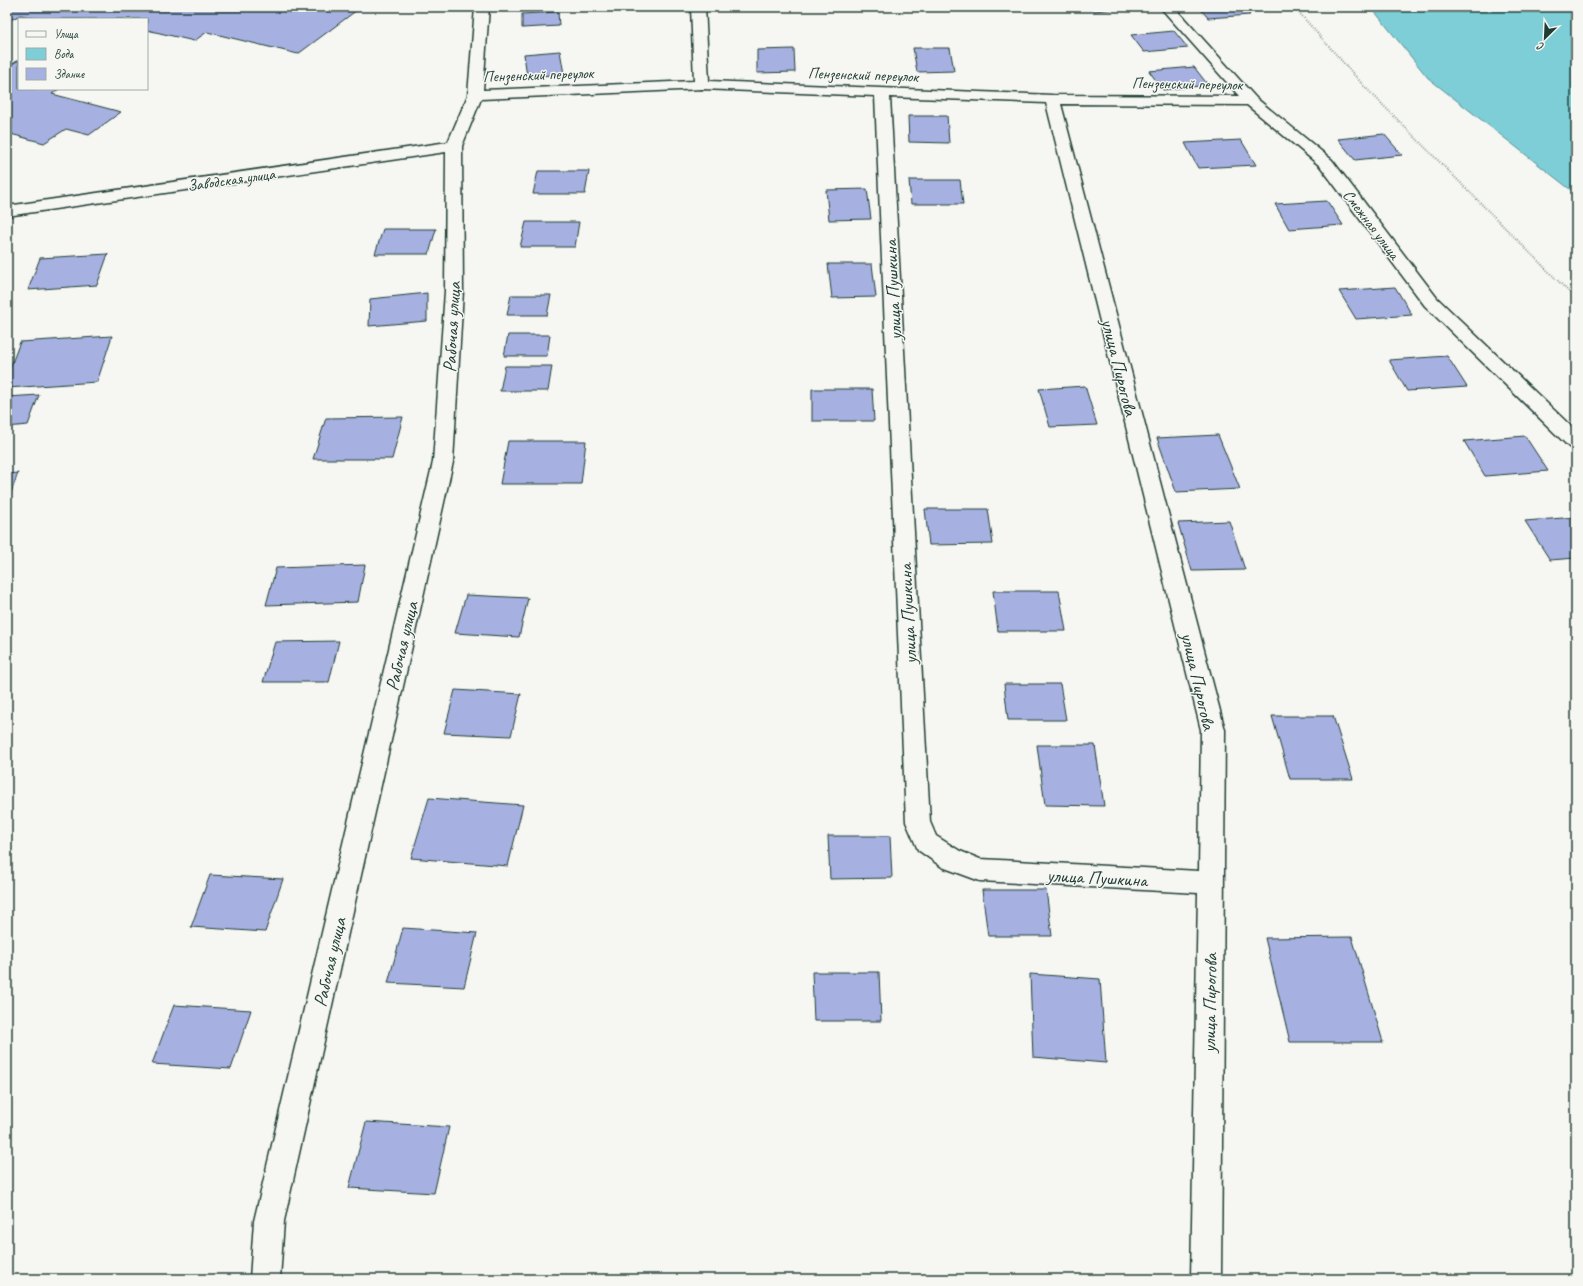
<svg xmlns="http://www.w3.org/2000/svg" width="1583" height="1286" viewBox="0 0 1583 1286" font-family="Caveat,sans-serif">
  <rect width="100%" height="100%" fill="#f6f6f2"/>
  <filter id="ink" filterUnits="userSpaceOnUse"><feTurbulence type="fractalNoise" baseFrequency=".025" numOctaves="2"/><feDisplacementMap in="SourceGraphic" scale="8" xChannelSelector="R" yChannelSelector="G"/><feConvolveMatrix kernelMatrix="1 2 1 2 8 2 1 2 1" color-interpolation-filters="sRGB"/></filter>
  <g filter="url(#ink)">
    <path fill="#7eced7" stroke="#589496" d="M1371,7H1576V194L1428,78Z"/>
    <path fill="#a6b1e1" stroke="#1f3d34" d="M7,7H361L298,54L207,32L194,41L147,30V19H39L20,15L9,21H7Z
      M1091,7H1127V8L1094,11Z
      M1199,7H1244L1250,15L1208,18Z
      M558,12L559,26L522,28V14Z
      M1174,31L1188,48L1144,52L1131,35Z
      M913,48H950L954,71L917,72Z
      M794,49L795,72L757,73V50Z
      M560,51L564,74L527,77L524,54Z
      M19,60V89H59L52,94L121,112L89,135L66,129L44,143L7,133V67Z
      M1194,67L1208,85L1163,90L1149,71Z
      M908,116H947L949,143L909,142Z
      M1384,134L1402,155L1355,160L1338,139Z
      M1241,140L1256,165L1198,168L1185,143Z
      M538,171H589L585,194H533Z
      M909,180H960L963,204H911Z
      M867,189L871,219L829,220L826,190Z
      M1327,201L1343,225L1289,229L1275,204Z
      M526,222H579L575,247H520Z
      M383,229H436L429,254H375Z
      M108,254L97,285L28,290L40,258Z
      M828,264H872L876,297L832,298Z
      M1395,287L1412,315L1356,319L1339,291Z
      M427,293V321L369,326L370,299Z
      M511,295H551L547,315H507Z
      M508,335H550L547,356H504Z
      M112,336L97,382L7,388V376L20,342Z
      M1447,356L1467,387L1407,391L1389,360Z
      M505,366H552L548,391H500Z
      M1085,386L1097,425L1050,427L1039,389Z
      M812,389H872L874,421H812Z
      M39,395L28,425L7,427V397Z
      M403,417L392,459H313L326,418Z
      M1218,435L1240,489L1176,492L1157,438Z
      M1525,436L1548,471L1485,476L1464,441Z
      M508,441H586L581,484H500Z
      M18,473L7,504V474Z
      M925,509H988L993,544L929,545Z
      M1576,517V558L1550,560L1525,521Z
      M1229,521L1245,570L1192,571L1178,523Z
      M365,565L358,602L266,605L276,568Z
      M993,591H1059L1066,631H998Z
      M466,595L528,598L519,637L455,633Z
      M339,641L329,682H263L275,642Z
      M1004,684H1060L1066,720H1008Z
      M455,690L521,694L511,736L444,733Z
      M1272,716H1333L1353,779H1290Z
      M1037,745H1095L1104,806L1045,805Z
      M429,798L523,805L508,866L411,858Z
      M828,836H890L892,878L830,879Z
      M210,875L283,879L265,932L191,927Z
      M982,890H1046L1052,936H988Z
      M403,928L477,933L464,987L388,983Z
      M1352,937L1383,1042H1290L1265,938Z
      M812,972H879L881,1021H814Z
      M1030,974L1100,979L1106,1063L1033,1057Z
      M174,1005L251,1010L231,1069L152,1064Z
      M366,1122L449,1127L434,1193L349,1188Z"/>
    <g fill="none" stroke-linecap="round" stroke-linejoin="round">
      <defs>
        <path id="minor" d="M475,7H489L483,90L694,81L691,7H705L709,81L1052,95L1239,96L1160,7H1174L1256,98L1332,160L1437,298L1576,431V449L1569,447L1425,306L1320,166L1247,105L1061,104L1225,730L1221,1279H1191L1198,893L980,881L942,867L918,850L906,822L875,96L702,89L481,99L462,146L463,291L453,462L284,1221L280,1279H250L254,1221L433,462L445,291L446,152L7,216V206L448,142L468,95ZM890,97L1046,103L1201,730L1199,871L980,859L960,851L936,836L930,822Z"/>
      </defs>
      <use href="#minor" stroke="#1f3d34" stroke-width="3"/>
      <path stroke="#1f3d34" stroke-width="2" stroke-dasharray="0.5 2" stroke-linecap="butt" d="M1294,7L1364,86L1576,299"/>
      <use href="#minor" fill="#f6f6f2" fill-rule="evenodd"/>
    </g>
  </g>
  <g text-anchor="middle" stroke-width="3" stroke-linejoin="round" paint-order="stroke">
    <g font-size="16" fill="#1f3d34" stroke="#f6f6f2">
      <text transform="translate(538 74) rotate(-2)" y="6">Пензенский переулок</text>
      <text transform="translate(863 74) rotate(2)" y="6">Пензенский переулок</text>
      <text transform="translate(1187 83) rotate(1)" y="6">Пензенский переулок</text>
      <text transform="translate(231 179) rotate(-8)" y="6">Заводская улица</text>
      <text transform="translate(1372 224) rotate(53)" y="6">Смежная улица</text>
    </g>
    <g font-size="19" fill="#1f3d34" stroke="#f6f6f2">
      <text transform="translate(892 290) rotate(-93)" y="7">улица Пушкина</text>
      <text transform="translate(451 327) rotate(-87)" y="7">Рабочая улица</text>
      <text transform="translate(1120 367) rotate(76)" y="7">улица Пирогова</text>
      <text transform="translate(907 614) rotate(-93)" y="7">улица Пушкина</text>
      <text transform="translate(401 646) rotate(-77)" y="7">Рабочая улица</text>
      <text transform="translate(1199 681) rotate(77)" y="7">улица Пирогова</text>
      <text transform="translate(1097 877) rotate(3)" y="7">улица Пушкина</text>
      <text transform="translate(329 962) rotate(-77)" y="7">Рабочая улица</text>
      <text transform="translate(1209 1003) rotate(-89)" y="7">улица Пирогова</text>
    </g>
  </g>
  <rect width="1583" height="1286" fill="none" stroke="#f6f6f2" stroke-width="24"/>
  <rect x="12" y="12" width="1559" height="1262" fill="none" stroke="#1f3d34" stroke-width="1.5" filter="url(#ink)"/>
  <rect x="18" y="18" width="130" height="72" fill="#f6f6f2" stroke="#a0aca6"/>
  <rect x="26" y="31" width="20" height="6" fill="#f6f6f2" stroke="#a0aca6"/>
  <text x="54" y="38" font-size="12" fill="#1f3d34">Улица</text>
  <rect x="26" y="48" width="20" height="12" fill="#7eced7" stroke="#a0aca6"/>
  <text x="54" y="58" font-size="12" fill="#1f3d34">Вода</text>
  <rect x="26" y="68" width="20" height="12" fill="#a6b1e1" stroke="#a0aca6"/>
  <text x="54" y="78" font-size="12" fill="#1f3d34">Здание</text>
  <g transform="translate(1545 38) rotate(204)" stroke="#f6f6f2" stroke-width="3" paint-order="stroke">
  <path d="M0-3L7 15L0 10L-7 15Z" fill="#1f3d34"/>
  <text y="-6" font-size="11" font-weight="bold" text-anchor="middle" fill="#1f3d34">С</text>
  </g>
</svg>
